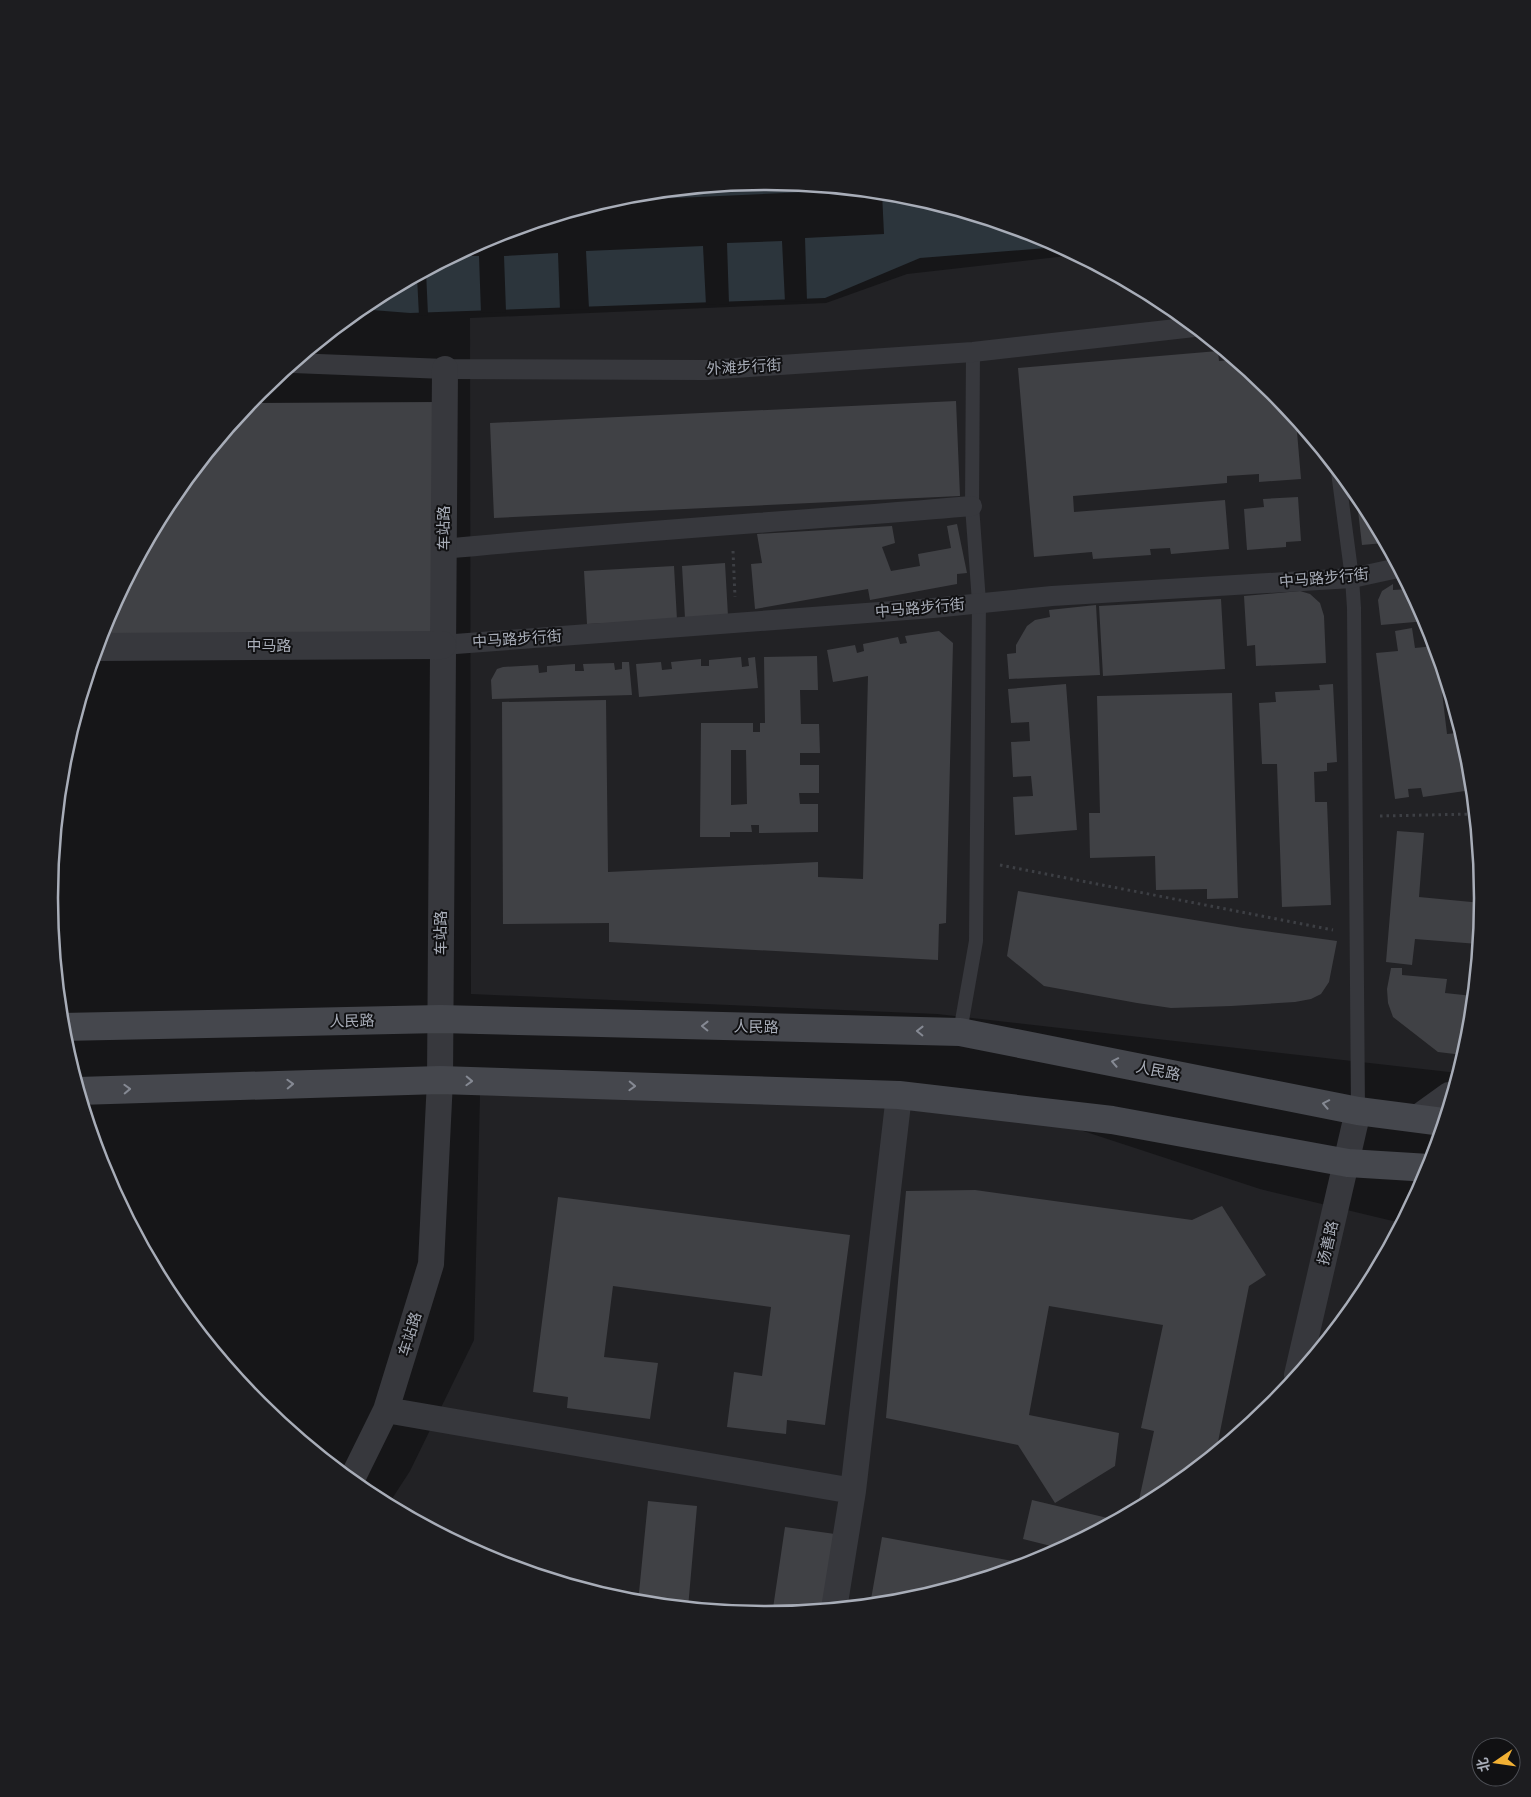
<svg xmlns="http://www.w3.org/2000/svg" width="1531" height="1797" viewBox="0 0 1531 1797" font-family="Arial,'Noto Sans SC',sans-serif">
  <rect width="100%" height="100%" fill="#161618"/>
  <path fill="#222225" d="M1075,255L1164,303L1273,392L1362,501L1428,624L1469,759L1482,898L1468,1039L1458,1073L937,1014L471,994L470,318L826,303L907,274Z
    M480,1095L874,1106L1074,1128L1260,1189L1401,1223L1361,1297L1272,1406L1163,1495L1040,1561L905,1602L765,1615L625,1601L491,1561L388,1505L410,1471L474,1340Z"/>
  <path fill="#2c353c" d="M766,182L906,196L1040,236L1059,247L920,258L825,298L410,313L359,309L368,302L491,236L626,195Z"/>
  <path fill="#161618" d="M852,190L882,193L884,234L805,238L807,301L785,302L782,241L727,243L729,304L706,305L703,246L586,251L589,309L560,310L558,253L504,256L506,312L481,313L479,256H454L491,236L626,195H631L632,200Z
    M426,271L428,315L419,316L417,276Z"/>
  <path fill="#404145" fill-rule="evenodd" d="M1218,351L1219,361L1234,360L1273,392L1296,420L1301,479L1259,482V474L1227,476V483L1073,496L1074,512L1225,500L1229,549L1171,554L1170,548L1150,549L1151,555L1093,559L1092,552L1034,557L1018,368Z
    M956,401L960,496L494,518L490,423Z
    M436,402L438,641L98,642L103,624L170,500L249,403Z
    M1356,493L1362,501L1384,543L1362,545Z
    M1298,497L1301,541L1286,542V547L1247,550L1244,509L1264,507L1263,499Z
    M957,524L967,573L957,574V584L870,600L868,589L755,609L751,564L762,563L757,534L892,526L895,543L882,547L891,571L920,566L918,554L951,548L947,526Z
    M725,563L728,616L685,618L682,566Z
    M674,566L677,620L587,624L584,571Z
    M1393,584V590L1409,589L1426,621L1381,625L1378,600L1382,591Z
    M1300,591L1310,594L1320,603L1324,616L1326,663L1256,666L1255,645L1247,646L1244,596Z
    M1221,599L1225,669L1103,676L1099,606Z
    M1096,605L1100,675L1009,679L1007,654L1016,653V645L1027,626L1035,620L1050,617L1049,610Z
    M1412,628L1415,648L1434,646L1448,692H1442L1447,734L1458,733L1465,791L1423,797L1421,788L1408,789L1409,797L1395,799L1376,653L1398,651L1395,631Z
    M939,631L953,643L946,923L939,924L938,960L609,942V923L503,924L502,702L606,700L608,872L818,862V877L863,879L868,676L833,682L827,650L855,645L857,653L864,651L863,644L898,637L900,644L907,643L905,636Z
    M817,656L818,690H800L801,724H819L820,753H800V765H819V793H799L800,804H818V832L759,833V825H751L752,832H730V837H700L701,723H753V732H760V723H765L764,657ZM731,750H746L747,804L731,805Z
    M741,657L742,667L749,666L748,658L755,657L758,688L639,697L636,664L661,662L662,670L672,669L671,662L701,659V666H709V660Z
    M622,662H629L632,695L492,699L491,680L497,669L503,667L538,665L539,673L547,672V666L575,664V671H584L583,664L614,663L615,670L622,669Z
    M1066,684L1077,830L1015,835L1013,797L1033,796L1031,776L1013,777L1011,742L1030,741L1029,722L1011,723L1008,689Z
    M1333,684L1337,762L1327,763V771L1314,772L1315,802H1327L1331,905L1282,907L1277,764H1262L1259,703L1276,702L1275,692L1320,690L1319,685Z
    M1232,693L1238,898L1207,899V889L1156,890L1155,856L1090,858L1089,813H1100L1097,696Z
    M1397,831L1424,833L1419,897L1482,903L1478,944L1415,939L1412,965L1386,962Z
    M1018,891L1243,928L1337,941L1329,982L1321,994L1311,999L1295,1002L1231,1006L1171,1008L1137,1003L1044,986L1007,956Z
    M1391,968H1402V975L1447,979L1445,993L1473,996L1468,1039L1463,1055L1438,1052L1393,1017L1388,1003L1387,989Z
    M975,1190L1192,1220L1222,1206L1266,1275L1249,1286L1216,1452L1163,1495L1137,1509L1154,1431L1141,1428L1163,1325L1049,1306L1029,1415L1119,1433L1115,1466L1055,1503L1018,1445L886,1418L906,1191Z
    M558,1197L850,1235L825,1425L787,1420L786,1434L727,1427L734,1372L762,1376L771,1307L613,1286L604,1357L658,1363L650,1419L567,1408L568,1397L533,1392Z
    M1032,1500L1116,1520L1063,1549L1023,1539Z
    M648,1501L697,1506L688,1608L638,1603Z
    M785,1527L835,1534L824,1609L772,1615Z
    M882,1537L1029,1564L905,1602L870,1605Z"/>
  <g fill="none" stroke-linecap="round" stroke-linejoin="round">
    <path stroke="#3d3f44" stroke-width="3" stroke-dasharray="2.5 4" stroke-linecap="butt" d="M733,551L735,597
      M1380,816L1474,814
      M1000,865L1333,930"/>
    <path stroke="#37383d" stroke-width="14" d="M1338,472L1352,578L1354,608L1358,1111
      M960,1032L976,941L979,602L972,506L973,352"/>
    <path stroke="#37383d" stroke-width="20" d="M293,363L445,369L706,370L973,352L1194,327
      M443,549C619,532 796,521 972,506
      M442,645L933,608L1052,596L1352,578L1398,568"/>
    <path stroke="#37383d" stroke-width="26" d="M1417,1118L1449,1095H1451
      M1297,1375L1358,1111
      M386,1410L853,1491
      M351,1481L386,1410L431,1264L440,1080L445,369
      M834,1609L853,1491L899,1095"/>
    <path stroke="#37383d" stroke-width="28" d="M96,647L442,645"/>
    <path stroke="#45474d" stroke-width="28" d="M61,1027L440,1019L960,1032L1358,1111L1443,1122
      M78,1091L440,1080L899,1095L1112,1120L1348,1163L1429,1168"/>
  </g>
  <defs><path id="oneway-chevron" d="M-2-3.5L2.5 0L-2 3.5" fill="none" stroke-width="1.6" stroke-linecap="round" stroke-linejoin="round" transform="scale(1.25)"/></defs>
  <g stroke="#858993">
    <use href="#oneway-chevron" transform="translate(705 1026) rotate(-179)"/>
    <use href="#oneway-chevron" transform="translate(920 1031) rotate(-179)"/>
    <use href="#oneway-chevron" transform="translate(1115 1062) rotate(-169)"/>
    <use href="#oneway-chevron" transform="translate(469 1081) rotate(2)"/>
    <use href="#oneway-chevron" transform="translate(290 1084) rotate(-2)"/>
    <use href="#oneway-chevron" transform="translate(632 1086) rotate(2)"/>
    <use href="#oneway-chevron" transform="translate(127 1089) rotate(-2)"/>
    <use href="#oneway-chevron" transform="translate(1326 1104) rotate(-169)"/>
  </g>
  <g text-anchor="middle" stroke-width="4" stroke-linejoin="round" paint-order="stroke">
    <g font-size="15" fill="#a8adb8" stroke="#111113">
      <text transform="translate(744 367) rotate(-3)" y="5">外滩步行街</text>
      <text transform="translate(444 528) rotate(-90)" y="5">车站路</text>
      <text transform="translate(1324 578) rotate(-5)" y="5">中马路步行街</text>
      <text transform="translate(920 608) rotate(-5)" y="5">中马路步行街</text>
      <text transform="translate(517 639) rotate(-4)" y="5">中马路步行街</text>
      <text x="269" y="651">中马路</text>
      <text transform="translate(441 933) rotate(-90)" y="5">车站路</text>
      <text transform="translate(352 1021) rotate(-1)" y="5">人民路</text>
      <text transform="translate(756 1027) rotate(1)" y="5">人民路</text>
      <text transform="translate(1158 1071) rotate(11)" y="5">人民路</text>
      <text transform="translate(1328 1243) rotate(-77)" y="5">扬善路</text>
      <text transform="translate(410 1334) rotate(-73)" y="5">车站路</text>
    </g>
  </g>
  <path d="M0 0H1531V1797H0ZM58 898a708 708 0 1 1 1416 0a708 708 0 1 1-1416 0Z" fill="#1d1d20" fill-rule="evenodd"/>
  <path fill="none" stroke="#a8adb8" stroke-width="2.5" d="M58 898a708 708 0 1 1 1416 0a708 708 0 1 1-1416 0Z"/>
  <g transform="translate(1496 1762) rotate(257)"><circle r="24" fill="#111113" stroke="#4d4f55"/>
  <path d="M0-4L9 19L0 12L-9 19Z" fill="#f2b134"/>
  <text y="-8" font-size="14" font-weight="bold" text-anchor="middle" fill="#a8adb8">北</text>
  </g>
</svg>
